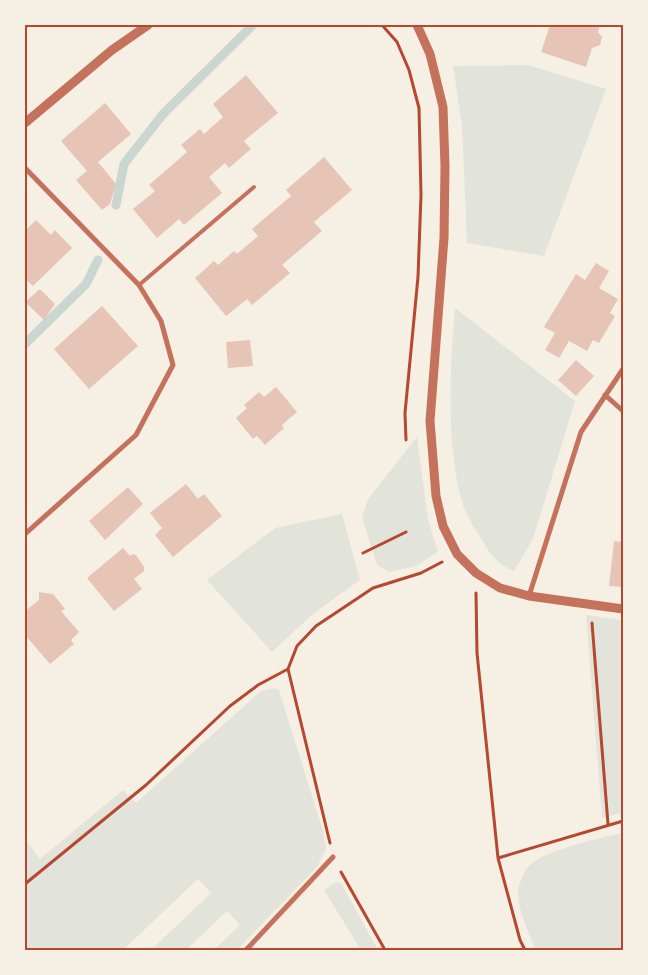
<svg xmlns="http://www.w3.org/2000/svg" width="648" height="975" viewBox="0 0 648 975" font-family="Karla,sans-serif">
  <rect width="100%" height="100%" fill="#f6efe4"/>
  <path fill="#e2e4dc" d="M528,65L606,89L544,256L467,243L462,126L453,66Z
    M455,308L575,401L533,539L514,571C499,566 490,554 482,540C474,528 465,514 461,499C446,440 450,368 455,308Z
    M417,437L428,519L438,552L416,566L389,572L377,565L362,517L368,499Z
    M342,514L360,580L314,613L272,652L207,580L275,528Z
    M586,615L623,620V812L602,818Z
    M274,688L279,690L323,831L326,849L317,867L237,950H214L240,925L227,911L186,950H151L211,893L198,879L123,950H25V839L40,859L123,790L136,803L261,691Z
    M623,833V950H536C528,931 518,912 518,891C518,885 524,871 529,866C542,851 602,837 623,833Z
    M336,882L341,883L378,950H361L324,890Z"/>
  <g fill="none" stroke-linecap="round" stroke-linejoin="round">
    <path stroke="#c9d6d2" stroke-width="9" d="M116,205L124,164L163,114L253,25
      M25,344L86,284L98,260"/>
  </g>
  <path fill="#e6c5b7" d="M550,25H600L598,32L602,37L600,45L592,48L586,67L541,52Z
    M246,75L278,113L244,141L251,149L229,168L225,163L209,177L222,193L184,225L179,219L157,238L133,209L155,191L149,185L187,152L181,145L200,129L204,134L223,117L213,104Z
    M105,103L131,134L98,162L116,184L110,204L102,210L76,180L87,171L61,141Z
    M324,157L352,190L314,222L322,231L282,265L290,273L252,305L247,299L226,316L195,278L214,261L218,265L234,251L237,254L258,236L252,229L291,196L286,190Z
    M36,220L51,235L55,230L72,248L33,286L25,279V231Z
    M596,263L609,271L599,288L618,299L610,313L615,316L599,343L593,340L587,351L569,341L559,358L545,350L555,333L544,327L576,274L585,280Z
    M40,289L55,304L44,320L25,302Z
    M102,306L138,346L89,389L54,349Z
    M250,340L253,366L228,368L226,342Z
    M576,360L594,376L576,396L558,380Z
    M276,387L297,412L282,425L284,428L265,445L257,436L253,439L236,418L247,408L244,405L259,392L264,397Z
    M186,484L198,499L204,494L222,516L173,557L155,535L162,528L150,513Z
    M128,487L143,504L105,540L89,521Z
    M614,541L623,542V587L609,586Z
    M123,548L130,556L132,554L136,555L144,567V571L134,579L142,589L114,611L87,578Z
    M39,592L53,594L65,609L61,611L79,632L71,640L74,644L50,664L25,635V611L39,600Z"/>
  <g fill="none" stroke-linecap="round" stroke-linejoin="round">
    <path stroke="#b5482f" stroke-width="3" d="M382,25L397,42L409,70L419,108L421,195L418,277L405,413L406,440
      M363,553L406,532
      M476,593L477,653L498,858L520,940L525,950
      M592,623L608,824
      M330,843L288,669L297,646L316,626L373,588L421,573L442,562
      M498,858L623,821
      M341,872L385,950
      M25,884L146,785L230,706L258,685L288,669"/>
    <path stroke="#c5725c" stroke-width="4" d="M139,285L254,187"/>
    <path stroke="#c5725c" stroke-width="5" d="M25,168L139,285L161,321L173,365L136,435L25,534
      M605,395L623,411
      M529,596L581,432L623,369
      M246,950L333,857"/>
    <path stroke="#c5725c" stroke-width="9" d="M417,25L430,54L443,107L445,166L444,238L430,421L436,496L443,526L457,554L476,573L500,588L529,596L623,609
      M25,123L112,50L148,25"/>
  </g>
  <rect width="648" height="975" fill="none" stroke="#f6efe4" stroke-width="52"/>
  <rect x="26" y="26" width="596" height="923" fill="none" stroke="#b5482f" stroke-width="2"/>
</svg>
